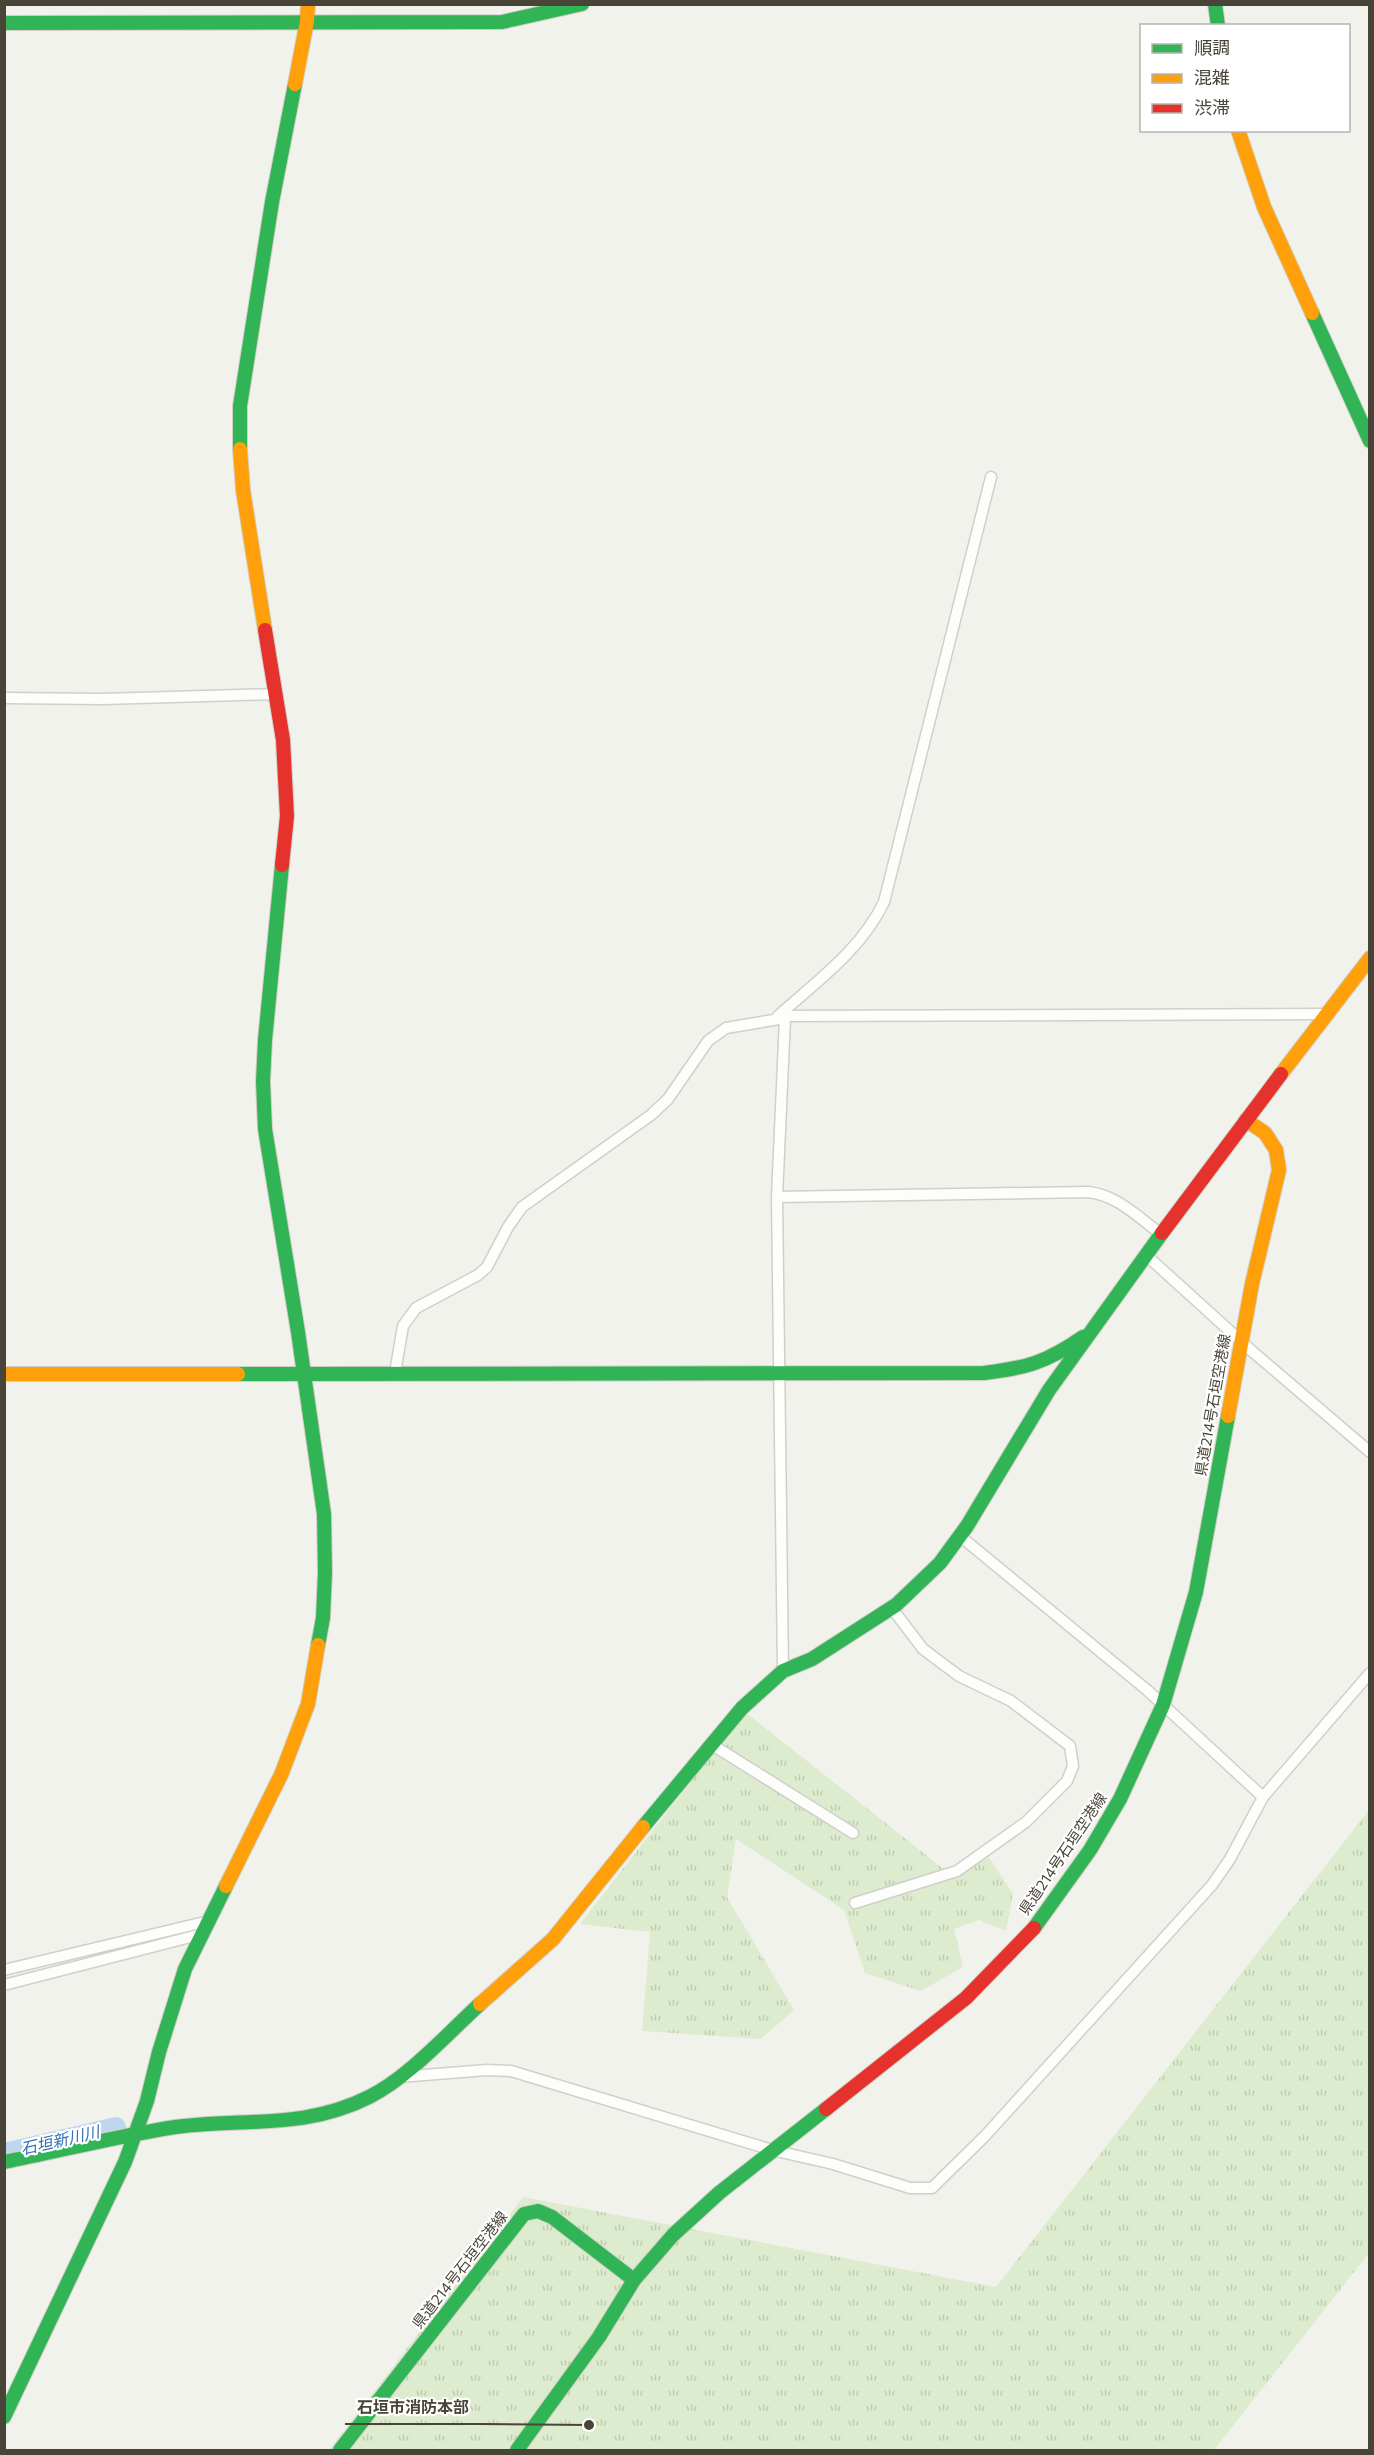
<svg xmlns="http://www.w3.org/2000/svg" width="1374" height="2455" viewBox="0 0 1374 2455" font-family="Commissioner,'Noto Sans JP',sans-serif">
  <defs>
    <pattern id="grass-tufts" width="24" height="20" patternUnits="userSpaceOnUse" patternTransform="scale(1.5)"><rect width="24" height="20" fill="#ddecce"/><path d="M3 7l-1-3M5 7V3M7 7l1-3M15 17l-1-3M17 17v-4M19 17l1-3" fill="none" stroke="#bfccb2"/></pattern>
  </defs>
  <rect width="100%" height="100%" fill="#f2f2ed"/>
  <path fill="url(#grass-tufts)" d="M745,1712L954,1877L989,1857L1013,1894L1006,1931L979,1920L954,1929L963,1967L921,1991L865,1973L844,1910L736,1839L727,1897L794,2010L761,2039L642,2031L650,1932L580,1924Z
    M1369,1810V2253L1214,2450H329L523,2197L996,2287Z"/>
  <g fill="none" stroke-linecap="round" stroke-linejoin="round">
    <path stroke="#bfd7ee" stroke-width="20" d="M4,2153L116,2127"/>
    <defs>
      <path id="street" d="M4,698L103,699L277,694
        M778,1016C817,981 861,950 884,902L991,477
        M779,1016L1327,1014
        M777,1197L1088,1192C1117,1195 1138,1217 1161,1234
        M1146,1255L1253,1352L1370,1452
        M395,1373L403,1326L416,1308L478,1275L487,1267L508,1227L522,1207L651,1115L668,1099L708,1041L726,1028L785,1018
        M960,1536L1147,1690L1263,1797
        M783,1671L777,1197L785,1018
        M711,1744L853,1833
        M855,1903L957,1871L1026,1822L1067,1781L1073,1766L1070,1746L1011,1701L959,1676L923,1649L891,1607
        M4,1970L209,1921
        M4,1985L202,1934
        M399,2077L487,2070L511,2071L772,2150L833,2164L910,2188H932L985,2136L1212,1885L1230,1859L1263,1797L1370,1673"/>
      <path id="fast" d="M1215,4L1218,26
        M4,23L502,22L582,4
        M1312,313L1370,441
        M240,449V406L272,202L295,84
        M282,865L265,1040L263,1081L265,1129L298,1332L324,1514L325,1572L323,1618L318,1645
        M238,1374L984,1373C1027,1368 1047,1362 1083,1337
        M643,1827L742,1708L783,1671L812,1659L896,1605L940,1563L967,1526L1049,1390L1162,1233
        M1034,1928L1090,1850L1120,1799L1163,1705L1196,1592L1228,1416
        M4,2162C59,2151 114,2137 169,2128C239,2117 302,2131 369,2097C409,2077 447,2034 480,2004
        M4,2417L125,2162L147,2101L159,2052L185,1969L226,1886
        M340,2450L524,2214L538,2211L552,2217L634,2280
        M517,2450L599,2337L634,2280L673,2235L719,2193L826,2109"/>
      <path id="slow" d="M295,84L307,21L308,4
        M1238,130L1264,207L1312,313
        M240,449L243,490L265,630
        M1281,1074L1370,958
        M4,1374H238
        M1228,1416L1252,1284L1279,1170L1276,1150L1265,1133L1246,1120
        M226,1886L281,1775L308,1704L318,1645
        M480,2004L553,1939L643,1827"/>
      <path id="jam" d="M265,630L283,740L287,816L282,865
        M1162,1233L1281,1074
        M826,2109L966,1998L1034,1928"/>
    </defs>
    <use href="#street" stroke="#d0cfca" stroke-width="13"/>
    <use href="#fast" stroke="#d1cfc4" stroke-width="16"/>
    <use href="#slow" stroke="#d1cfc4" stroke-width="16"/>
    <use href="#jam" stroke="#d1cfc4" stroke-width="16"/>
    <use href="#street" stroke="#fdfdfc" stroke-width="10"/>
    <use href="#fast" stroke="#30b455" stroke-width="14"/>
    <use href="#slow" stroke="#ff9f0a" stroke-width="14"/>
    <use href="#jam" stroke="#e5322d" stroke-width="14"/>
  </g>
  <g text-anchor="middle" stroke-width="4.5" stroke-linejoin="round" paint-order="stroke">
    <g font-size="15" fill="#494438" stroke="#fff">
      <text transform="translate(1213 1405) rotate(-80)" y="5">県道214号石垣空港線</text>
      <text transform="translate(1063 1854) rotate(-56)" y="5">県道214号石垣空港線</text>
      <text transform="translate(460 2270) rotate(-52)" y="5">県道214号石垣空港線</text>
    </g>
    <g font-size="16" font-style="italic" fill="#336fb3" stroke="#fff">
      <text transform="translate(60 2140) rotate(-13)" y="6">石垣新川川</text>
    </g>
  </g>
  <path fill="none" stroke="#494438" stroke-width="2" d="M589 2425L481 2424H345"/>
  <circle fill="#494438" stroke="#fff" stroke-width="2" cx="589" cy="2425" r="6"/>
  <g font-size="16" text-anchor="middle" font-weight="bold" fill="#494438" stroke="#fff" stroke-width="4.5" stroke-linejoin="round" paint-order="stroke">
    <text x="413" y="2413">石垣市消防本部</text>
  </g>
  <rect width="1374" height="2455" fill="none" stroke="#494438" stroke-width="12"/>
  <rect x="1140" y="24" width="210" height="108" fill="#ffffff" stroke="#b6b4af" stroke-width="1.5"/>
  <rect x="1152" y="44" width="30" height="9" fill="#30b455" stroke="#b6b4af" stroke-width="1.5"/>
  <text x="1194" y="54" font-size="18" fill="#494438">順調</text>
  <rect x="1152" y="74" width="30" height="9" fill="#ff9f0a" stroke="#b6b4af" stroke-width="1.5"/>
  <text x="1194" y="84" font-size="18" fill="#494438">混雑</text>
  <rect x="1152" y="104" width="30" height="9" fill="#e5322d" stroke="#b6b4af" stroke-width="1.5"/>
  <text x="1194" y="114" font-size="18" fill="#494438">渋滞</text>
</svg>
